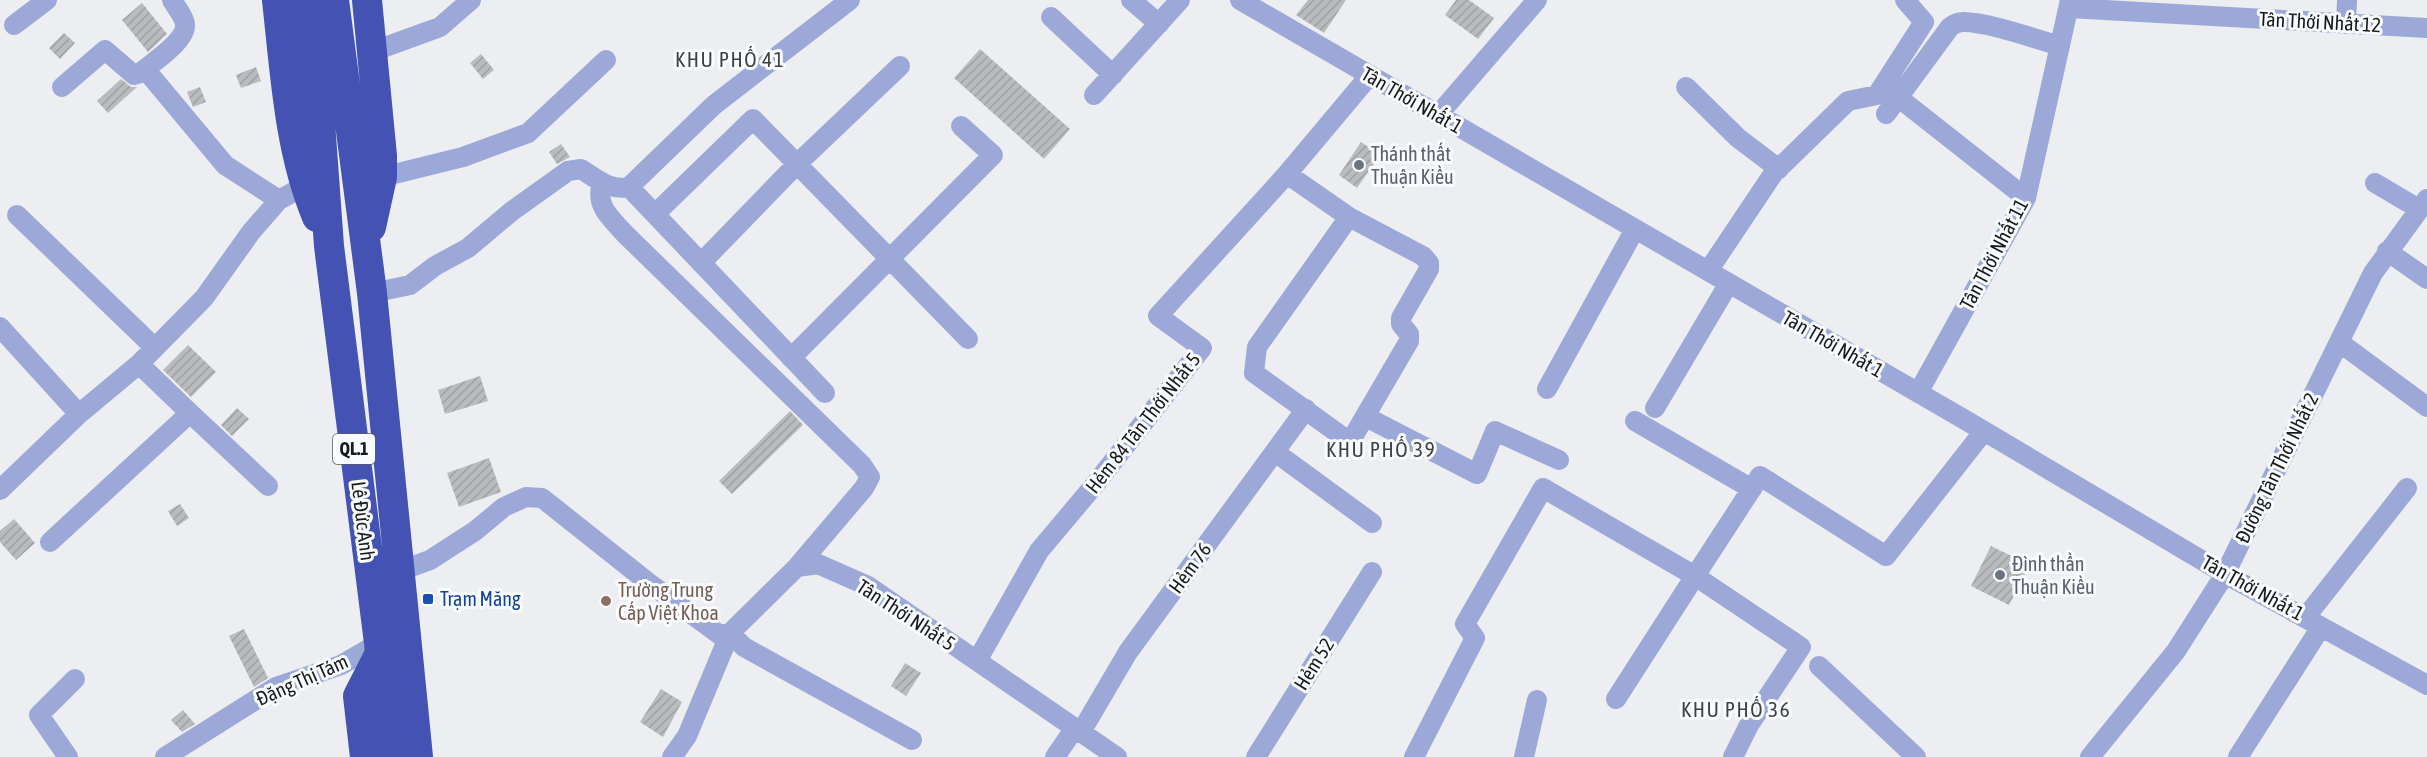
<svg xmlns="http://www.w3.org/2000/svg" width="2427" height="757" viewBox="0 0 2427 757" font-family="'Asap Condensed',sans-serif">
  <defs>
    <pattern id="building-hatch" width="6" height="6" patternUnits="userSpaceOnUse" patternTransform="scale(1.5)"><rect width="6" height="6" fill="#b9bbbe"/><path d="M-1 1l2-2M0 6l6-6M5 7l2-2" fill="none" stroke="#9ea0a3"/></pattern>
  </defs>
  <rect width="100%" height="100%" fill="#eceef1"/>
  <path fill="url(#building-hatch)" d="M1308,0H1346L1324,33L1296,15Z
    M1456,0H1469L1494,18L1478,39L1445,15Z
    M142,3L167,34L148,52L122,20Z
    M64,33L75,43L60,59L49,48Z
    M980,49L1070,129L1044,159L954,78Z
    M481,54L494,70L483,79L470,63Z
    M256,67L261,81L241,88L236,75Z
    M121,79L131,87H137L108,113L97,101Z
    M200,87L206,102L193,107L187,92Z
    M1361,142L1380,155L1357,188L1339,175Z
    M561,144L570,157L557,164L549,152Z
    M188,345L216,372L191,397L163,370Z
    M480,376L488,401L445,414L438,390Z
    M237,408L249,419L232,436L221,425Z
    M790,411L803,425L732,494L719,481Z
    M489,458L501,492L459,507L447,473Z
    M180,504L189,518L177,526L168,511Z
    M14,519L35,543L16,560L0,542V531Z
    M1991,546L2030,565L2009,605L1971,586Z
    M244,629L268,678L254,687L229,636Z
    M905,663L921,673L906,696L891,686Z
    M661,689L682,702L663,737L640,722Z
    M183,710L195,724L182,732L171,720Z"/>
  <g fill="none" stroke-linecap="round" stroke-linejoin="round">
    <path stroke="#9ca8d7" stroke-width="20" d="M1131,0L1159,24
      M1240,0L1967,421L2225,574L2427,685
      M2069,8L2427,28
      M1051,17L1113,75
      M2346,24L2347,0
      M14,25L47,0
      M374,51L440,27L471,0
      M145,69L225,165L279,200
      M62,87L105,50L134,75L140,73C152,63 186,41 185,25C185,18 176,7 172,0
      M1686,87L1738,138L1779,169
      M1094,95L1180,0
      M1899,98L2026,198
      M1886,114L1950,27C1954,24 1958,22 1963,22C1989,22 2035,39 2060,46
      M1438,115L1537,0
      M1287,174L1349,217L1423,256L1429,263V269L1401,318V324L1409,334V341L1350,442L1254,373L1257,347L1349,217
      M382,177L463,157L528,133L606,60
      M602,182C595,206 609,216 625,234L862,465L870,477L864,488L797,567
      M2375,183L2419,209
      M629,187L825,393
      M655,214L753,119L968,339
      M17,215L155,348
      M2387,251L2427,279
      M701,263L797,164L900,66
      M1708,271L1773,174L1848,101L1877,95L1924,22L1905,0
      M372,293L410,285L435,266L468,248L512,211L568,171L581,169C597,179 610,191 629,187L714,105L850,0
      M0,327L79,414
      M2339,342L2427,407
      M791,358L993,155L961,126
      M1547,389L1635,229
      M1918,393L2026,198L2070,0
      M1655,408L1729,283
      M190,413L268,486
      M1366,417L1477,474L1495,431L1559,460
      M1635,421L1752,489
      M1275,452L1372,523
      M0,490L79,414L139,364L204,298L251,232L279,200L304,186
      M50,542L190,413L139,364
      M400,571L430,560L475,531L504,507L526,497L542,498L649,583L720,635L730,633L797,567L818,564L868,586L1117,757
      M2305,618L2407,488
      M977,661L1039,551L1097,482L1202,348L1158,316L1287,174L1370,75
      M1819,666L1916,757
      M1081,732L1128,652L1306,409
      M68,757L39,715L75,679
      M165,757L276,687L341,665L379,643
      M672,757L687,736L730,633L744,647L912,740
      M1055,757L1075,728
      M1256,757L1372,572
      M1414,757L1475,638L1465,624L1543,488L1695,576L1616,699
      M1524,757L1537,700
      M1733,757L1749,725L1801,647L1695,576L1760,476L1886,556L1984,431
      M2090,757L2176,651L2225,574L2373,273L2427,199
      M2238,757L2321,627"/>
    <path stroke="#4452b3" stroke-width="30" d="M277,0C285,72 289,150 317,217
      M306,0L319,108L329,246L379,643L389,757
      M334,0L372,293L418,757
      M367,0L382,156V177L371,227
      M365,757L358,696L380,653"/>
  </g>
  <g fill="#6b7280" stroke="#f9fcfe" stroke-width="2">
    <circle cx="1359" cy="165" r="6"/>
    <circle cx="2000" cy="575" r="6"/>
  </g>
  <rect fill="#1a4fb4" stroke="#f9fcfe" stroke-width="2" x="422" y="593" width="12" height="12" rx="3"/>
  <circle fill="#8d6e63" stroke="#f9fcfe" stroke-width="2" cx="606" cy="601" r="6"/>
  <g text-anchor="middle" stroke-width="6" stroke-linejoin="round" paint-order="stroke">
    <rect fill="#f9fcfe" stroke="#5d5e60" stroke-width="1.5" x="333" y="434" width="42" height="30" rx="4.5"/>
    <g font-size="18" font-weight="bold" fill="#1a1b1c">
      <text x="354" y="455">QL.1</text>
    </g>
    <g font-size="20" fill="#1a1b1c" stroke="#f9fcfe">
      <text transform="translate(2320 22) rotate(3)" y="7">Tân Thới Nhất 12</text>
      <text transform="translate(1412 100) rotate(30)" y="7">Tân Thới Nhất 1</text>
      <text transform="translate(1994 254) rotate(-62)" y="7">Tân Thới Nhất 11</text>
      <text transform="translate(1833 344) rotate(30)" y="7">Tân Thới Nhất 1</text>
      <text transform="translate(1143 423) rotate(-52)" y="7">Hẻm 84 Tân Thới Nhất 5</text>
      <text transform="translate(2277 468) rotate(-64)" y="7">Đường Tân Thới Nhất 2</text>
      <text transform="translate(363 521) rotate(83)" y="7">Lê Đức Anh</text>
      <text transform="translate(1190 568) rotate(-54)" y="7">Hẻm 76</text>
      <text transform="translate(2253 588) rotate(29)" y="7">Tân Thới Nhất 1</text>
      <text transform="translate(906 615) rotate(33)" y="7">Tân Thới Nhất 5</text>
      <text transform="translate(1314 664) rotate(-58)" y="7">Hẻm 52</text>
      <text transform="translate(302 680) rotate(-24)" y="7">Đặng Thị Tám</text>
    </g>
    <g font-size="20" fill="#5b616d" stroke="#f9fcfe" text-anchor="start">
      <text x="1371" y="161">Thánh thất<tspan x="1371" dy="23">Thuận Kiều</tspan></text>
      <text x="2012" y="571">Đình thần<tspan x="2012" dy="23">Thuận Kiều</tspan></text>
    </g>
    <g font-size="20" fill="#785e54" stroke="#f9fcfe" text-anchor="start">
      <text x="618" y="597">Trường Trung<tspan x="618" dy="23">Cấp Việt Khoa</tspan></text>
    </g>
    <g font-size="20" fill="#164399" stroke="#f9fcfe" text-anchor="start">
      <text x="440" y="606">Trạm Măng</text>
    </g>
    <g font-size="21" letter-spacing="1.5" fill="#3f4143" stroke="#f9fcfe">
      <text x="730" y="67">KHU PHỐ 41</text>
      <text x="1381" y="457">KHU PHỐ 39</text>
      <text x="1736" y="717">KHU PHỐ 36</text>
    </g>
  </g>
</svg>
